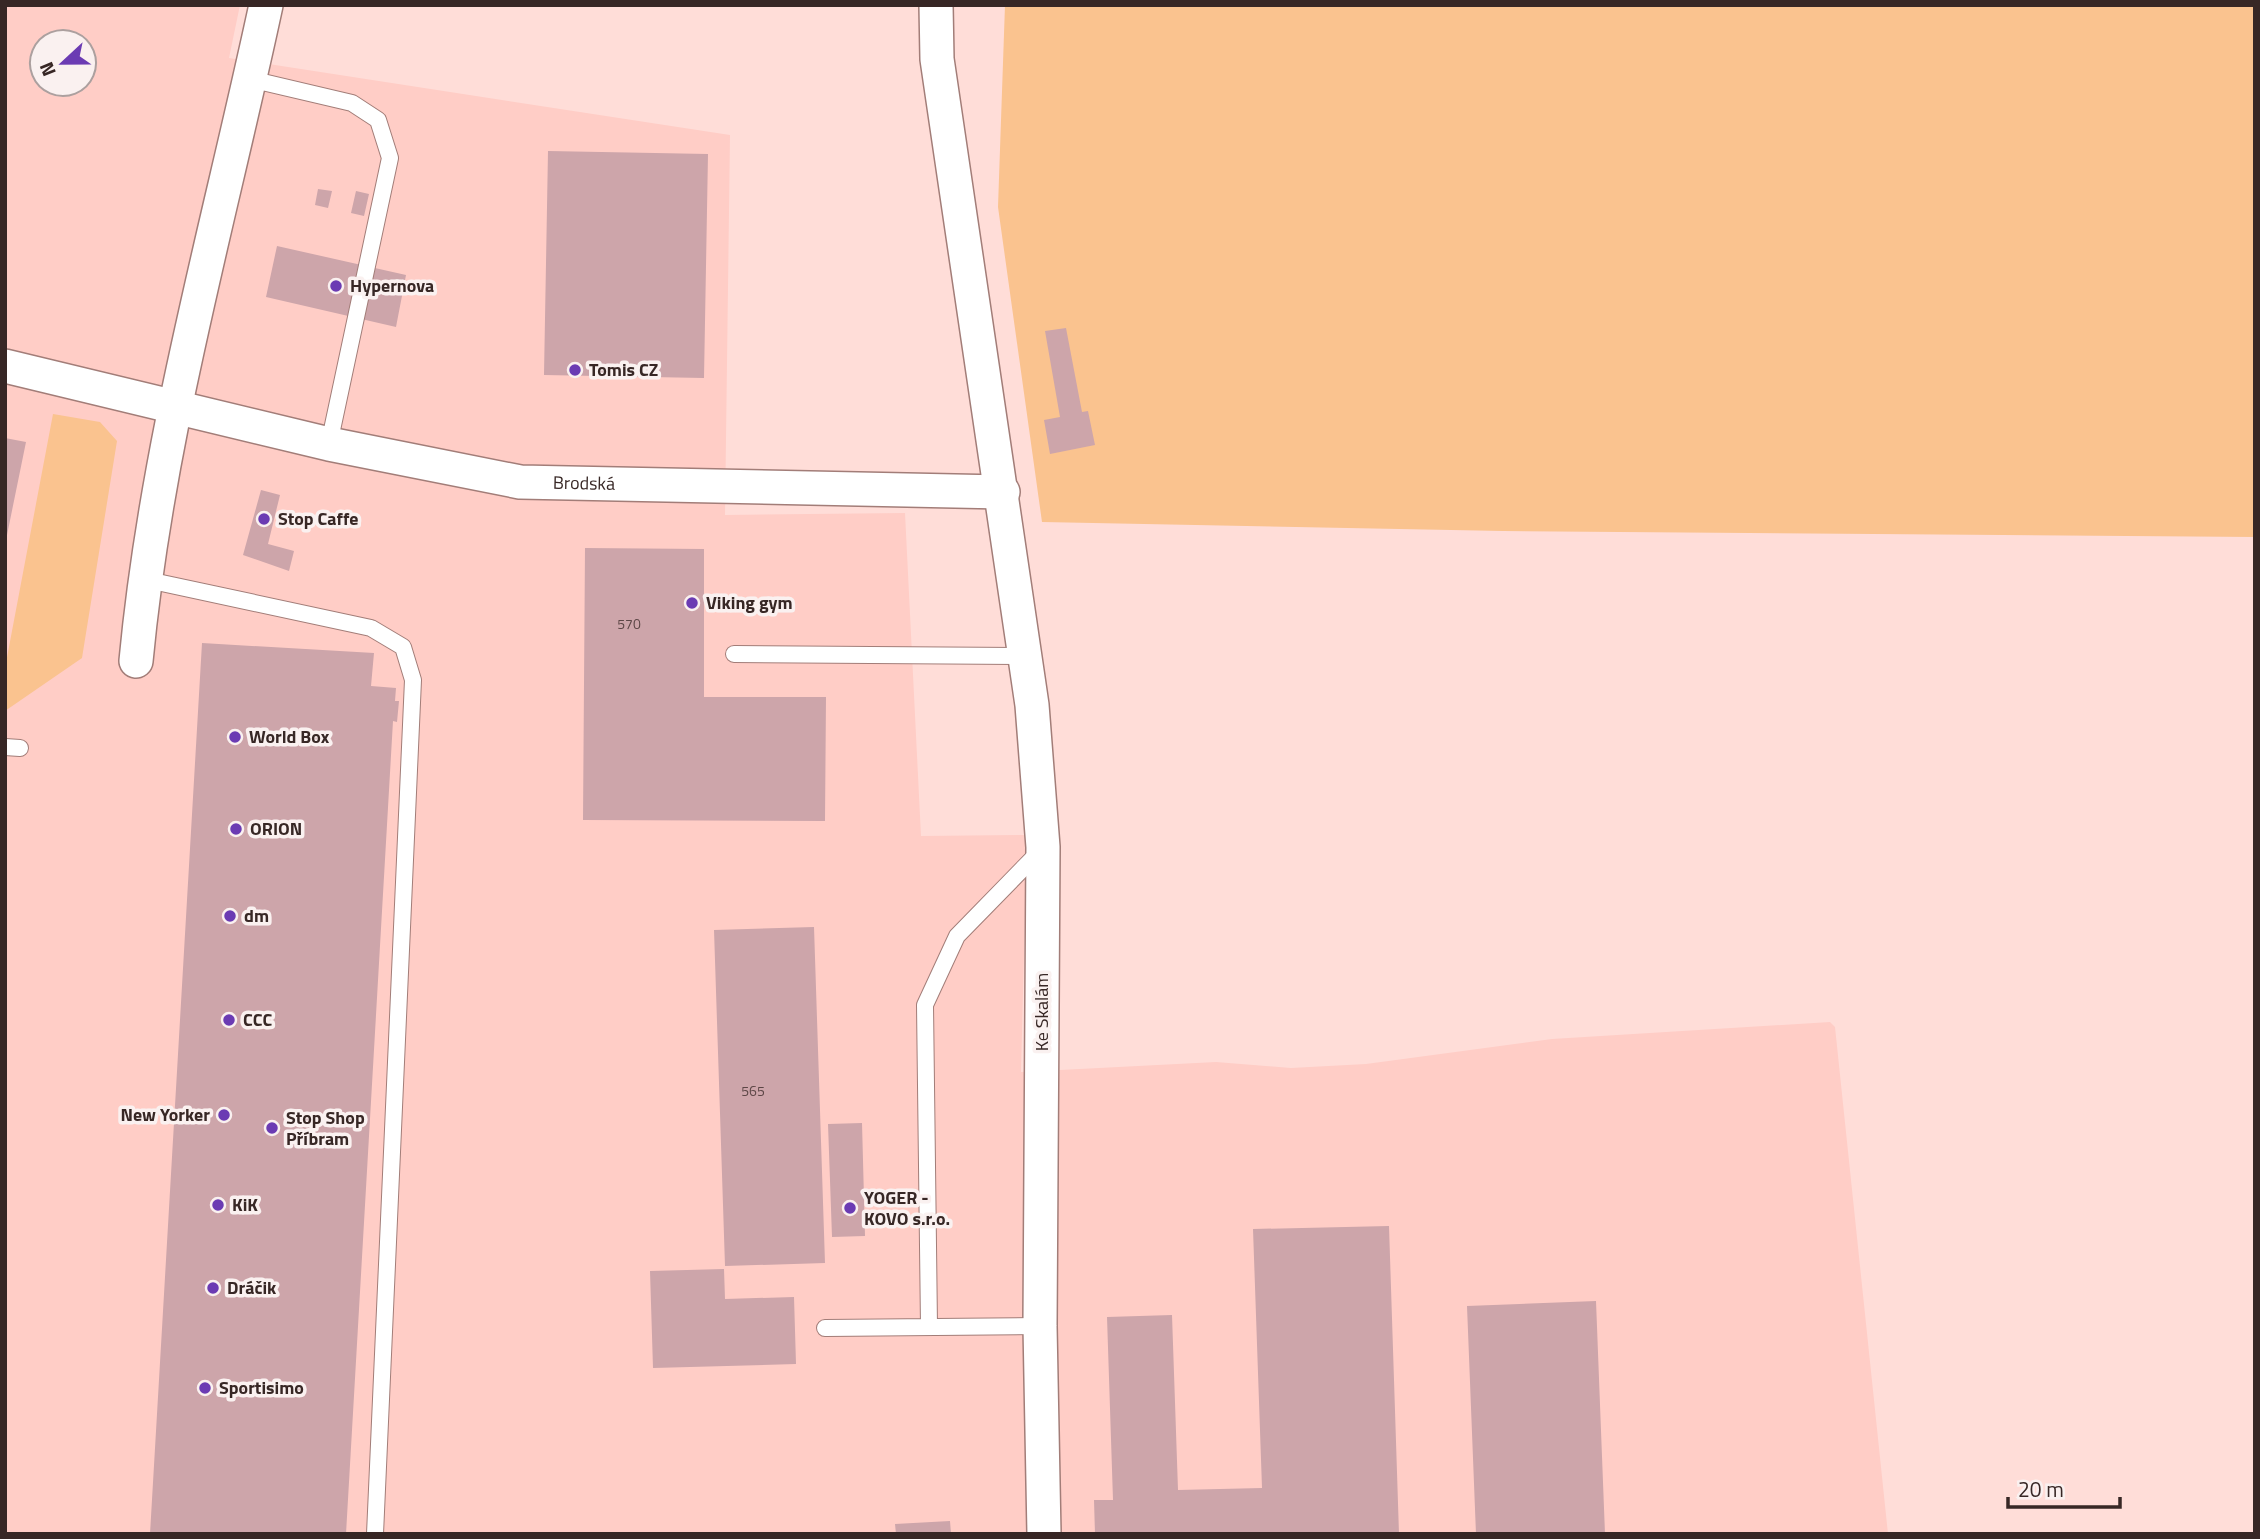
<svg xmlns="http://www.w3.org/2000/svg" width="2260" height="1539" viewBox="0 0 2260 1539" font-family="'Titillium Web',sans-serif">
  <rect width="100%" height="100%" fill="#ffddd8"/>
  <path fill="#ffcdc6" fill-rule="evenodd" d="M5,5H240L229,58L730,135L725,515L905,513L921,836L1027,835L1021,1072L1216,1062L1291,1068L1366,1064L1552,1039L1830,1022L1835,1027L1888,1534H5ZM42,42H84V84H42Z"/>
  <path fill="#fac38f" d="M1005,5H2255V537L1503,531L1042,522L998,207Z
    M53,414L100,422L117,441L82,658L5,711V668Z"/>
  <path fill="#cda5aa" d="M548,151L708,154L704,378L544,375Z
    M318,189L332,191L328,208L315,205Z
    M356,191L369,194L364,216L351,213Z
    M277,246L406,275L396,327L266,297Z
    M1066,328L1082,412L1088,411L1095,445L1050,454L1044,420L1060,417L1045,331Z
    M5,438L26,442L6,540H5Z
    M261,490L280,495L268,544L294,551L289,571L243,555Z
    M585,548L704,549V697H826L825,821L583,820Z
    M202,643L374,653L371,686L396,688L395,701H399L397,722L393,721L346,1534H150Z
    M814,927L825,1263L725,1266L714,930Z
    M862,1123L865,1236L832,1237L828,1124Z
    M1389,1226L1399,1534H1095L1094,1500H1113L1107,1317L1172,1315L1178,1490L1262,1488L1253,1229Z
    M724,1269L725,1299L794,1297L796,1364L653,1368L650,1271Z
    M1596,1301L1605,1534H1476L1467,1306Z
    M950,1521L951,1534H896L895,1524Z"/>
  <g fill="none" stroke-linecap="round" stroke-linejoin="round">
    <defs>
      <path id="service" d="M250,79L352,103L378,120L390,158L329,444
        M143,579L371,628L403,647L413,680L375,1534
        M734,654L1025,656
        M5,747L20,748
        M929,1326L925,1005L957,936L1039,852
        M825,1328L1040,1326"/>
      <g id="minor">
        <path d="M936,5L937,59L1032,705L1043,847L1040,1326L1044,1534"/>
        <path id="s1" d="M5,366L329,444L520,482L1003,492"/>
        <path d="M136,661C157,438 219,224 266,5"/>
      </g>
    </defs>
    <use href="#service" stroke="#a27d78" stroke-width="18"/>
    <use href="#minor" stroke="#a27d78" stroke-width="36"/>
    <use href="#service" stroke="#fff" stroke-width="16"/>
    <use href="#minor" stroke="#fff" stroke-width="33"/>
  </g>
  <g fill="#6b3bb3" stroke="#faf1f0" stroke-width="2.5">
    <circle cx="336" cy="286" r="7"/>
    <circle cx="575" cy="370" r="7"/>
    <circle cx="264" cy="519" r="7"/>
    <circle cx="692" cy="603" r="7"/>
    <circle cx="235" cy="737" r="7"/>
    <circle cx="236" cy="829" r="7"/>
    <circle cx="230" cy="916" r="7"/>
    <circle cx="229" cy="1020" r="7"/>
    <circle cx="224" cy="1115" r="7"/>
    <circle cx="272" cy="1128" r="7"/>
    <circle cx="218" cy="1205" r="7"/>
    <circle cx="850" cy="1208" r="7"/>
    <circle cx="213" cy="1288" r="7"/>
    <circle cx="205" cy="1388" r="7"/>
  </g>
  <g text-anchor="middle" stroke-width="7" stroke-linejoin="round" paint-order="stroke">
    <g font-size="14" fill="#5c4646">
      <text x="629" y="629">570</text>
      <text x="753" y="1096">565</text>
    </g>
    <g font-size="18" font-weight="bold" fill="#372725" stroke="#faf1f0" text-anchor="start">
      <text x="350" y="292">Hypernova</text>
      <text x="589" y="376">Tomis CZ</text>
      <text x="278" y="525">Stop Caffe</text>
      <text x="706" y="609">Viking gym</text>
      <text x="249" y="743">World Box</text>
      <text x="250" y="835">ORION</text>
      <text x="244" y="922">dm</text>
      <text x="243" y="1026">CCC</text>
      <text x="210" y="1121" text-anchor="end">New Yorker</text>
      <text x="286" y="1124">Stop Shop<tspan x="286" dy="21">Příbram</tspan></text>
      <text x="864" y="1204">YOGER -<tspan x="864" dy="21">KOVO s.r.o.</tspan></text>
      <text x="232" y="1211">KiK</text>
      <text x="227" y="1294">Dráčik</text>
      <text x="219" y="1394">Sportisimo</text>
    </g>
    <g font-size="18" fill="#372725" stroke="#faf1f0">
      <text dy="6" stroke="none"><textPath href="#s1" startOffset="592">Brodská</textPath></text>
      <text transform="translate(1042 1012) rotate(-90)" y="6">Ke Skalám</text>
    </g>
  </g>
  <rect width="2260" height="1539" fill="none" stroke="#372725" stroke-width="14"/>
  <g transform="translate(63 63) rotate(248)"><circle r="33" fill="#faf1f0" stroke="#aca09f" stroke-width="2"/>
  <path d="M0-5L12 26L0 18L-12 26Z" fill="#6b3bb3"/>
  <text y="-10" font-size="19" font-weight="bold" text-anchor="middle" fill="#372725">N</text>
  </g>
  <path d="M2008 1497v10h112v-10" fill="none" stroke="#372725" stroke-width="3.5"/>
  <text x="2018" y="1497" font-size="21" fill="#372725" stroke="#faf1f0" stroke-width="5" paint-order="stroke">20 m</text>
</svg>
